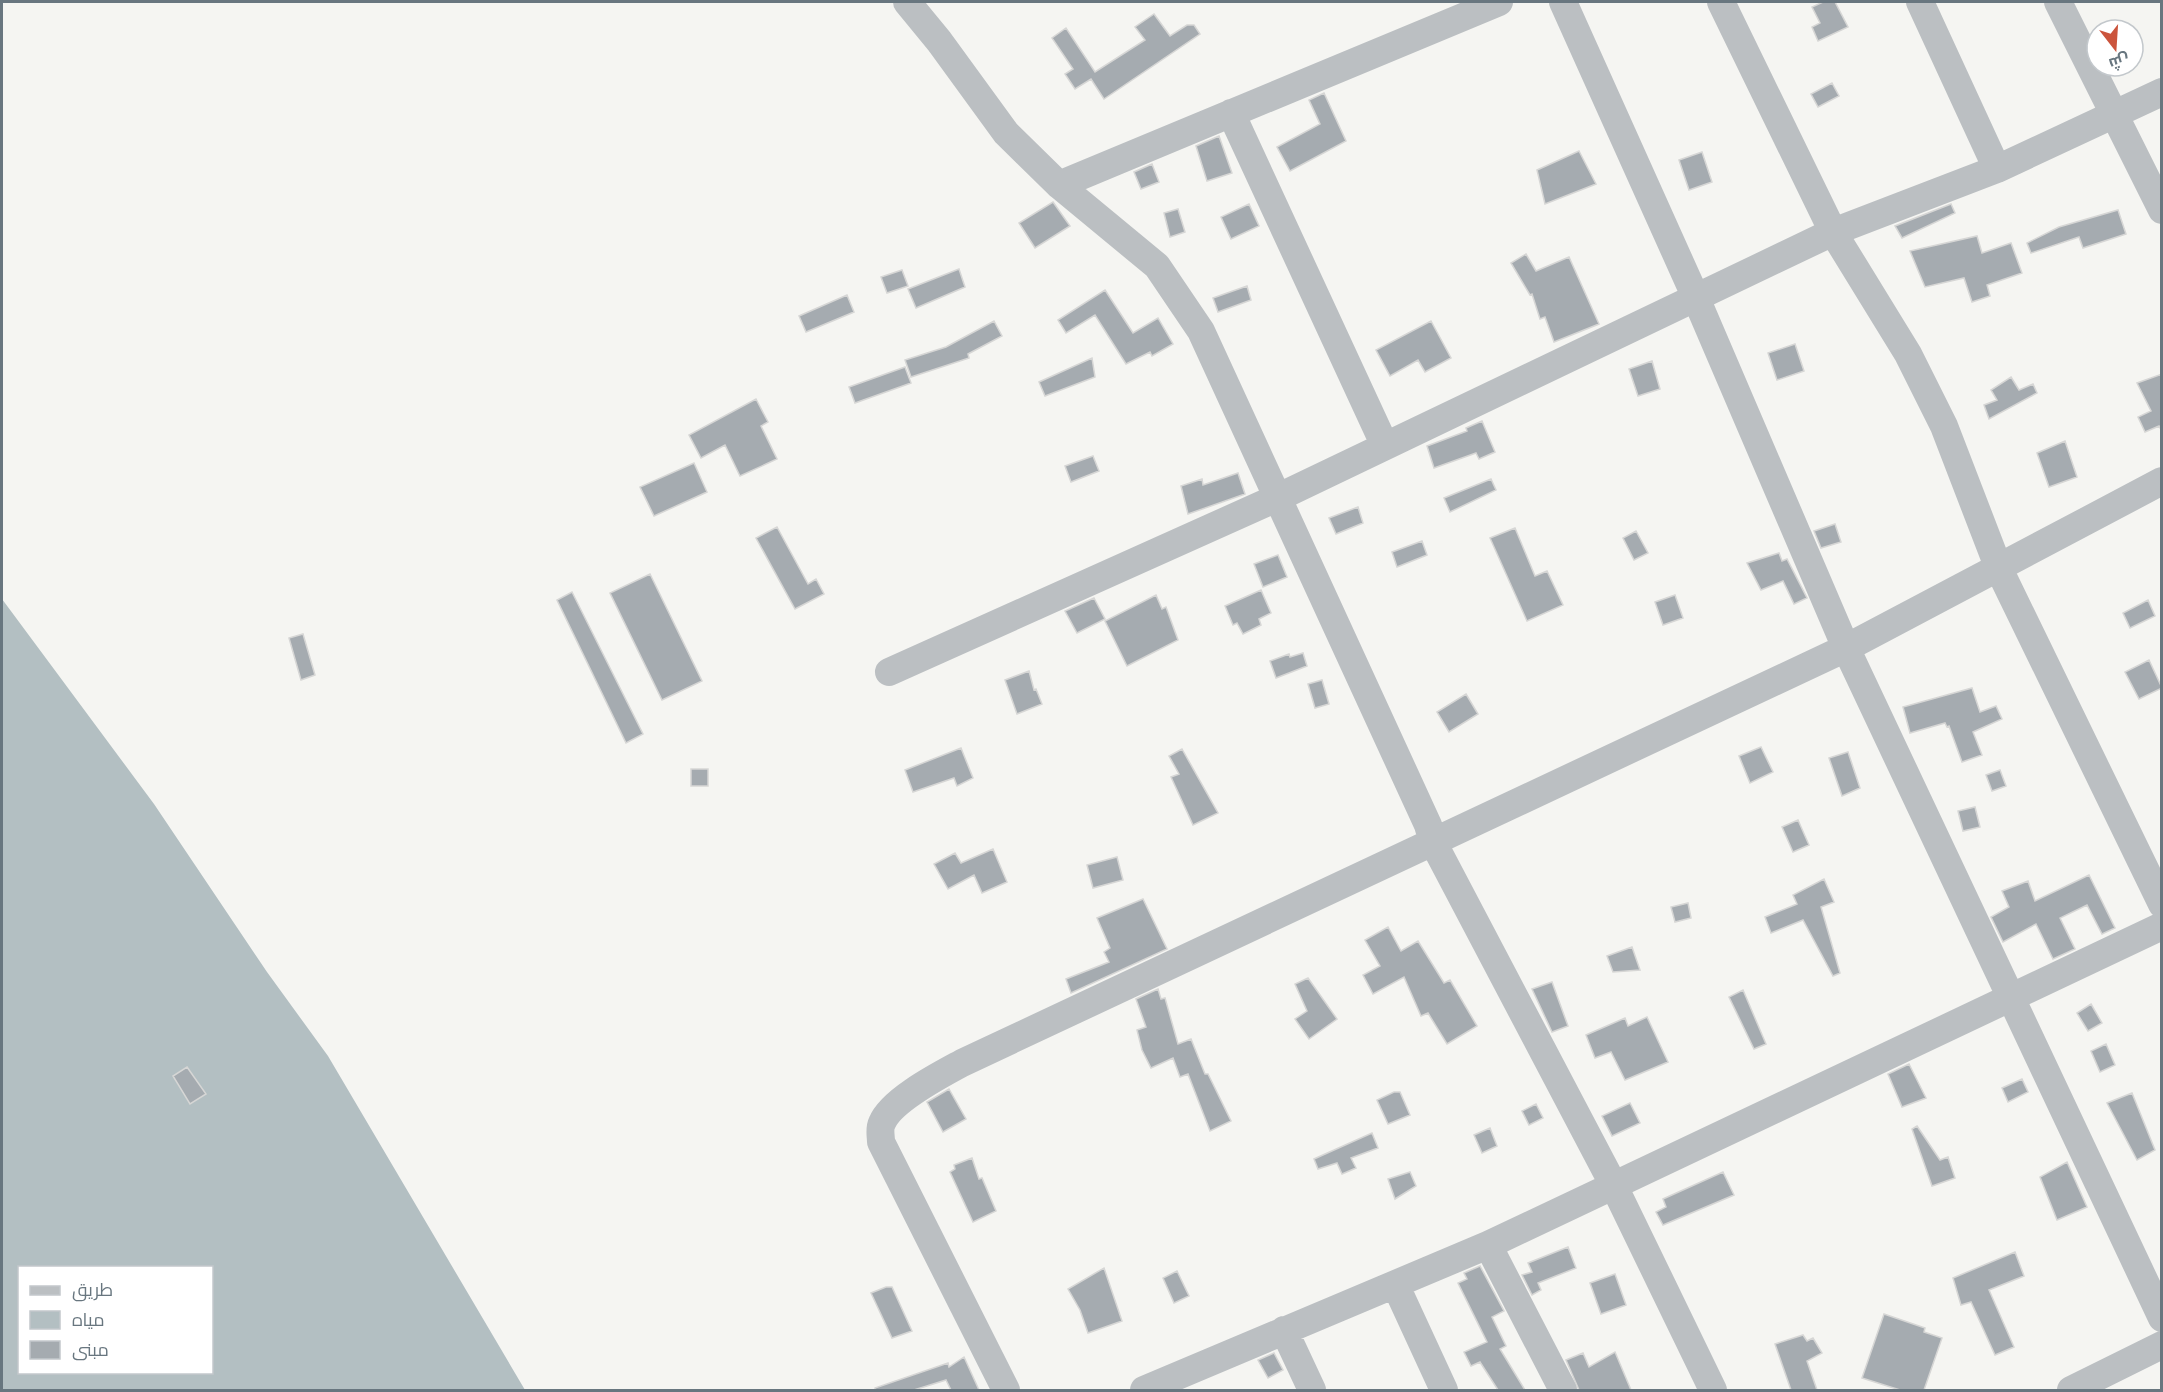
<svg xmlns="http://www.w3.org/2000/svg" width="2163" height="1392" viewBox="0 0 2163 1392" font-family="Montserrat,Cairo,sans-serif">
  <rect width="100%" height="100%" fill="#f5f5f2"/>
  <path fill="#b3bfc2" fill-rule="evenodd" d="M2,599L154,804L267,972L328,1056L525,1390H2ZM20,1268H212V1372H20Z"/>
  <path fill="#a5abb0" stroke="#d6d6d5" stroke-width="1.5" d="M1823,2H1835L1848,27L1818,41L1812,27L1820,23L1812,7Z
    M1154,14L1170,36L1187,25H1194L1200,34L1104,99L1091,79L1075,89L1065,74L1073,69L1052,38L1066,28L1095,72L1145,40L1135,27Z
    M1832,83L1839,96L1818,107L1811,94Z
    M1324,93L1346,141L1290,171L1277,147L1320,124L1309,100Z
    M1219,136L1232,173L1207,181L1196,146Z
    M1579,151L1596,184L1545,204L1537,170Z
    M1702,152L1712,182L1689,190L1679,160Z
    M1152,164L1159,182L1141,189L1134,172Z
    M1053,202L1070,226L1035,248L1019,223Z
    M1249,204L1259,226L1231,239L1221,217Z
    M1951,204L1955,213L1902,238L1895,226Z
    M1178,209L1185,232L1170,237L1164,213Z
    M2118,210L2126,234L2083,248L2079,237L2031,253L2027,243L2059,227Z
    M1977,236L1982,253L2011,243L2022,273L1987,285L1990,296L1972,302L1964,278L1925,287L1910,251Z
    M1526,254L1536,271L1569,257L1599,324L1554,342L1545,317L1540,319L1532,294L1530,295L1511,263Z
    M959,269L965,287L916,308L908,289Z
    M902,270L908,286L887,293L881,277Z
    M1247,286L1251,300L1218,312L1213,298Z
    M1105,290L1133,333L1158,318L1173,344L1152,356L1150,352L1126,364L1095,315L1066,333L1058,320Z
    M847,295L854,312L806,332L799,316Z
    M994,321L1002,336L968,354L969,358L911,377L905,360L946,347Z
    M1431,321L1451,358L1425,372L1418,360L1390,376L1376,350Z
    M1795,344L1804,371L1777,380L1768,353Z
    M1092,358L1095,377L1045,396L1039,382Z
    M1652,361L1660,389L1638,396L1629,369Z
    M905,367L911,383L855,403L849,387Z
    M2162,374V431L2159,426L2145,432L2138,417L2151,411L2137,383Z
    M2011,377L2019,390L2033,384L2037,393L1989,419L1984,405L1997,400L1991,390Z
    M756,399L768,422L761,426L777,459L740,476L725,445L701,458L689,435Z
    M1482,421L1495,452L1479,459L1476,453L1434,468L1427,446L1467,431L1466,428Z
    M2065,441L2077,477L2049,487L2037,453Z
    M1093,456L1099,471L1071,482L1065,466Z
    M694,463L707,492L654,516L640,487Z
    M1238,473L1245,494L1188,514L1181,486L1202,479L1203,485Z
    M1491,479L1496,490L1450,512L1444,498Z
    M1358,507L1363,523L1336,534L1329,518Z
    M1835,524L1841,542L1821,548L1814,531Z
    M777,527L808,584L816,579L824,594L795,609L756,538Z
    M1515,528L1535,576L1547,571L1563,605L1527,621L1490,538Z
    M1636,531L1648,553L1634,560L1623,538Z
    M1422,541L1427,555L1397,567L1392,552Z
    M1779,553L1782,561L1787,559L1807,598L1794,604L1783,581L1761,590L1747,563Z
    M1278,555L1287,577L1263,587L1254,564Z
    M650,574L702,681L662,700L610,593Z
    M1261,590L1271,613L1259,619L1261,625L1243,634L1237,623L1233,625L1225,606Z
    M572,592L643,734L626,743L557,600Z
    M1156,595L1162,609L1166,607L1178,640L1127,666L1105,621Z
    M1675,595L1683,618L1663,625L1655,602Z
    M1094,598L1105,619L1077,633L1065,611Z
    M2148,600L2155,616L2130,628L2123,613Z
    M303,634L315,675L301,680L289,638Z
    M1303,653L1307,666L1276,678L1270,661L1289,654L1290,657Z
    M2149,660L2162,688L2139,699L2125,672Z
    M1029,671L1034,690L1036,689L1042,704L1017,714L1005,680Z
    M1322,680L1329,704L1315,708L1308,684Z
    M1972,688L1980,712L1996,706L2002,719L1973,732L1982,755L1962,762L1949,726L1947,727L1945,723L1910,733L1903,707Z
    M1466,694L1478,714L1449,732L1437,712Z
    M1761,747L1773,772L1750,783L1739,756Z
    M961,748L973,778L957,786L954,778L913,792L905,770Z
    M1182,749L1218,813L1193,825L1171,777L1179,774L1169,756Z
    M1848,752L1860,788L1842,796L1829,758Z
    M691,769H708V786H691Z
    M2000,770L2006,786L1992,791L1986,775Z
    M1975,807L1980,827L1963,831L1958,811Z
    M1798,820L1809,845L1793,852L1782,827Z
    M993,849L1007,882L982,893L974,875L948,889L934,864L955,853L961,863Z
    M1117,857L1123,880L1093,888L1087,865Z
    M2089,875L2115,928L2102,934L2087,905L2060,918L2075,949L2053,959L2036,924L2003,942L1991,917L2009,907L2002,891L2028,881L2035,901Z
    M1824,879L1834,902L1821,907L1840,973L1833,976L1803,920L1771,933L1765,917L1797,904L1793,895Z
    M1143,899L1167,949L1071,993L1066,979L1109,962L1104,952L1110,948L1097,918Z
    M1688,903L1691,918L1675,922L1671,907Z
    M1388,927L1401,951L1418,941L1444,983L1450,980L1477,1026L1447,1044L1428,1013L1421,1016L1404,977L1373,994L1363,975L1380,966L1365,940Z
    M1632,947L1640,970L1613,972L1607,956Z
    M1308,978L1337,1019L1309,1039L1295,1019L1307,1011L1295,984Z
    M1552,982L1568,1026L1552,1032L1532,989Z
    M1158,989L1161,999L1165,998L1178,1044L1191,1039L1205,1074H1208L1231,1121L1210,1131L1188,1074L1180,1077L1173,1058L1151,1068L1142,1050L1137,1030L1146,1027L1136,999Z
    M1743,990L1766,1044L1754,1049L1729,997Z
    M2091,1004L2102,1023L2088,1031L2077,1013Z
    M1647,1017L1668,1062L1625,1080L1611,1052L1595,1058L1586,1035L1625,1018L1628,1026Z
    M2106,1044L2115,1065L2100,1072L2091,1051Z
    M1909,1064L1926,1098L1902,1107L1888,1074Z
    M187,1067L206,1094L190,1104L173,1076Z
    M2022,1079L2028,1092L2008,1102L2002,1088Z
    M949,1089L966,1119L943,1132L927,1102Z
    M1394,1092H1400L1410,1115L1388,1124L1377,1100Z
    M2132,1093L2155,1150L2137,1160L2107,1103Z
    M1630,1103L1640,1123L1612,1136L1602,1116Z
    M1536,1104L1543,1118L1529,1125L1522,1111Z
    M1917,1126L1940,1160L1948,1157L1955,1178L1932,1186L1912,1129Z
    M1490,1128L1497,1146L1482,1153L1474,1135Z
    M1372,1133L1378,1148L1351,1158L1356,1168L1342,1174L1337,1163L1318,1169L1314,1159Z
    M972,1158L979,1179L982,1178L996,1211L973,1222L950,1172L955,1169L954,1165Z
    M2067,1162L2087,1207L2057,1220L2040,1177Z
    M1410,1172L1416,1186L1395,1199L1388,1179Z
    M1723,1172L1734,1195L1663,1225L1656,1212L1666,1207L1663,1199Z
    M1568,1247L1576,1268L1538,1283L1541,1290L1532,1295L1522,1275L1532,1272L1528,1263Z
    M2015,1252L2024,1276L1989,1290L2014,1347L1995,1355L1971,1302L1961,1305L1953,1278Z
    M1480,1266L1504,1311L1492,1317L1506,1346L1500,1349L1525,1390H1498L1480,1362L1471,1366L1464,1352L1487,1342L1458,1283L1467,1279L1464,1273Z
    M1104,1268L1122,1321L1088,1333L1080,1310L1068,1289Z
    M1177,1271L1189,1296L1174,1303L1163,1278Z
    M1615,1274L1626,1305L1601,1314L1590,1283Z
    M886,1287H892L912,1331L892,1338L871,1293Z
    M1884,1314L1925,1328L1924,1332L1942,1338L1924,1390H1900L1862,1378Z
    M1803,1335L1807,1341L1813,1338L1822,1353L1807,1361L1817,1390H1791L1775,1344Z
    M1615,1352L1631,1390H1579L1566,1360L1583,1353L1589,1367Z
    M1274,1353L1283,1370L1268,1378L1258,1360Z
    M964,1357L979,1390H951L946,1380L914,1390H875V1388L948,1363L949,1367Z"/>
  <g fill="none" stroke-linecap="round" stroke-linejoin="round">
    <path stroke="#bbbfc2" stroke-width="28" d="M907,2L939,41L1006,133L1059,185L1157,266L1201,331L1428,825L1433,842L1614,1186L1713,1390
      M1563,2L1696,298L1846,648L2162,1318
      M1721,2L1833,232L1908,354L1944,426L1999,569L2162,904
      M1920,2L1997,169
      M2058,2L2162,210
      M1231,113L1385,446
      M1059,185L1499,2
      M889,672L1279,497L1833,232L1997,169L2162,92
      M1488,1245L1563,1390
      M1396,1286L1444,1390
      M1284,1330L1312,1390
      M1006,1390L881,1142C881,1136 879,1129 882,1123C891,1100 940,1075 962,1063L1846,648L2162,481
      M1144,1390L1488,1245L2162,926
      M2071,1390L2162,1345"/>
  </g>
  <rect width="2163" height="1392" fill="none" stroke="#68767f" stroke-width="6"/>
  <rect x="18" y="1266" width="195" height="108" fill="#ffffff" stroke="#c3c8cc" stroke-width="1.5"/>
  <rect x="30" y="1286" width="30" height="9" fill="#bbbfc2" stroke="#c3c8cc" stroke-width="1.5"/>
  <text x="72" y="1296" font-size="18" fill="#68767f">طريق</text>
  <rect x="30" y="1311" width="30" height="18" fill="#b3bfc2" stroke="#c3c8cc" stroke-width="1.5"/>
  <text x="72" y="1326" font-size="18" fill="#68767f">مياه</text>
  <rect x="30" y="1341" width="30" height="18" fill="#a5abb0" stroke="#c3c8cc" stroke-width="1.5"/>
  <text x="72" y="1356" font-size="18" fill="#68767f">مبنى</text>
  <g transform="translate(2115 48) rotate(163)"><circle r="28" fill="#ffffff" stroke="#c3c8cc" stroke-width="1.5"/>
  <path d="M0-4.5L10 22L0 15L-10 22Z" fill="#cb543c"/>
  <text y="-9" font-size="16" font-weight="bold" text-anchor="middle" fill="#68767f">ش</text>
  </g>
</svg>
